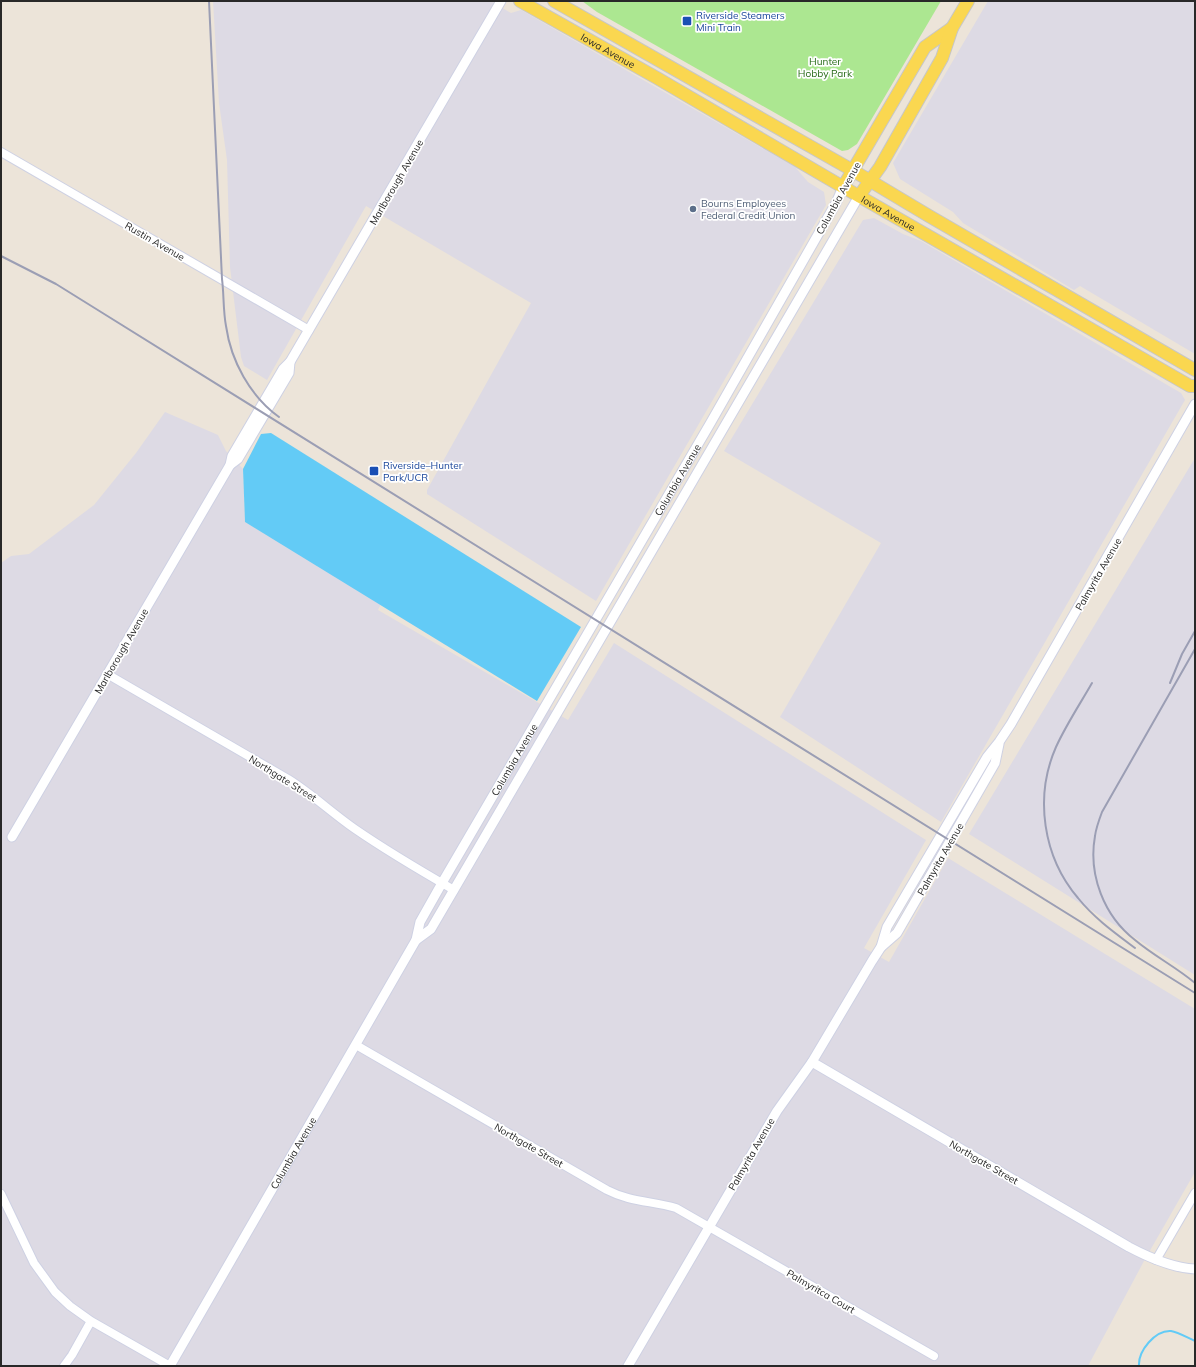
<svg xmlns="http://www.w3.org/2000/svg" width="1196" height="1367" viewBox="0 0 1196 1367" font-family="Mulish,sans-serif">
  <rect width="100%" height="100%" fill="#ece4d9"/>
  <path fill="#dddae4" d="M213,1H491L511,13L521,10L795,167L808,182L824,192L826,205L596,601L427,494V490L531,303L366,206L267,380L244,366L241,357L230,267L227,160L219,103Z
    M988,1H1195V354L1080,286L1074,290L963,223L953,212L900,179L893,163Z
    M874,218L903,234L921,241L1181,393L1185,400L941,822L780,717L881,543L724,451L863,220Z
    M165,412L218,435L226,451L243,469L245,522L382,602L378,610L568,720L614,643L926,840L864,948L889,962L948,858L1195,1009V1172L1144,1261L1088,1366H1V563L11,556L29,554L94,505L136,453Z
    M1195,458V975L969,834Z"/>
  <path fill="#ace791" d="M582,1H941L857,144L848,150L842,151L597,12Z"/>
  <path fill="#63cbf6" d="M271,433L581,627L537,701L245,522L243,469L261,434Z"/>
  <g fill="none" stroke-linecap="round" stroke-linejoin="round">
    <path stroke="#63cbf6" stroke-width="2" d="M1139,1366C1138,1351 1155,1330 1171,1331C1178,1332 1188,1338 1195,1341"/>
    <defs>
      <path id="minor" d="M1,152L309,330
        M107,674L288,779C312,794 332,813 355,829C387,851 421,871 454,890
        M356,1045L607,1190C630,1202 652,1201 676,1208L934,1356
        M1,1194L34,1263L55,1292L70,1306L91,1321L170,1366
        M1156,1260L1195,1193
        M64,1366L72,1355L91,1321"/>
      <g id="tertiary">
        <path d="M230,465L238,459L289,373L290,362"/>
        <path d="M12,837L230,465L232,456L283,369L290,362L501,1"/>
        <path d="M416,940L431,929L859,196"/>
        <path d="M881,947L897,933L995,763L999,744"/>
        <path d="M812,1062L1129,1247C1148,1257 1173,1268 1195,1269"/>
        <path id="s1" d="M170,1366L416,940L420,922L442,883L711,422L836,203L843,187"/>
        <path d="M628,1366L777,1111L812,1062L872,961L881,947L887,927L987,757L999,742L1011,724L1195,404"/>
      </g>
      <g id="primary">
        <path id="s2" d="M520,1L657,78L843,187L1150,363L1190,386H1195"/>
        <path d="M554,1L852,170L929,216L1195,370"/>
        <path d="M843,187L925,47L952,28"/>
        <path d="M859,196L880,167L942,58L952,28L968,1"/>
      </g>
    </defs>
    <use href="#minor" stroke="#ced1e3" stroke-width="10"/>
    <use href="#tertiary" stroke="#ced1e3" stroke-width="11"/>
    <use href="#primary" stroke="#c7c7c7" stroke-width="14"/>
    <use href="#minor" stroke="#fff" stroke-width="8"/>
    <use href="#tertiary" stroke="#fff" stroke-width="9"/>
    <use href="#primary" stroke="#fad750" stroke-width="12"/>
    <path stroke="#9b9eb4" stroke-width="2" d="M209,1L222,279C224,294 223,310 226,326C231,361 250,396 279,417
      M1,256L56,284L101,312L1195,993
      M1195,649L1102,812C1099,820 1096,828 1095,836C1088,875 1104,916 1135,940C1154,956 1176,967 1195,983
      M1092,683C1080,704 1066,725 1056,747C1034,797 1043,857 1078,898C1094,918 1115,933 1135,948
      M1170,683L1182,654L1195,631"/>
  </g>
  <g fill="#1a4fb4" stroke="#fff" stroke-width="1.5">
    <rect x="682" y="16" width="10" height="10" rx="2"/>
    <rect x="369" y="466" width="10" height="10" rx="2"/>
  </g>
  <circle fill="#5c6f8a" stroke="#fff" stroke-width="1.5" cx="693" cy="209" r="4"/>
  <g text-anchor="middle" stroke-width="3.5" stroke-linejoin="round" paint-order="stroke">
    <g font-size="10" fill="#164399" stroke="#fff" text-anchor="start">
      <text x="696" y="19">Riverside Steamers<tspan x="696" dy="12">Mini Train</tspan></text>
      <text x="383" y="469">Riverside–Hunter<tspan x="383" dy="12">Park/UCR</tspan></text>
    </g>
    <g font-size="10" fill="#282828" stroke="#fff">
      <text dy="4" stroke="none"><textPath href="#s2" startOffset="101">Iowa Avenue</textPath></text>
      <text transform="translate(396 182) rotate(-60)" y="4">Marlborough Avenue</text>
      <text transform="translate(838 198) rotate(-61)" y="4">Columbia Avenue</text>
      <text dy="4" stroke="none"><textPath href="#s2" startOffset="425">Iowa Avenue</textPath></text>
      <text transform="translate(155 241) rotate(30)" y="4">Rustin Avenue</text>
      <text dy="4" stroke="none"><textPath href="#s1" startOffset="1022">Columbia Avenue</textPath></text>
      <text transform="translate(1098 574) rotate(-60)" y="4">Palmyrita Avenue</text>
      <text transform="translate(121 651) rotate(-60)" y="4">Marlborough Avenue</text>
      <text dy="4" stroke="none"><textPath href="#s1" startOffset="698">Columbia Avenue</textPath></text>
      <text transform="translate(283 778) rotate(32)" y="4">Northgate Street</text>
      <text transform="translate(940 859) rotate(-60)" y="4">Palmyrita Avenue</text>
      <text transform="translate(529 1145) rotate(30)" y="4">Northgate Street</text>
      <text dy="4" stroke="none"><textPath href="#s1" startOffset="246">Columbia Avenue</textPath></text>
      <text transform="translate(751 1154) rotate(-60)" y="4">Palmyrita Avenue</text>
      <text transform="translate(984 1162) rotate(30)" y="4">Northgate Street</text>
      <text transform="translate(821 1291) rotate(30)" y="4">Palmyritca Court</text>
    </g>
    <g font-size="10" fill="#246914" stroke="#fff">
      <text x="825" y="65">Hunter<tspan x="825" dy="12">Hobby Park</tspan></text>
    </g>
    <g font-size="10" fill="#4e5e75" stroke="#fff" text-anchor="start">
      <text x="701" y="207">Bourns Employees<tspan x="701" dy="12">Federal Credit Union</tspan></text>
    </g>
  </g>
  <rect width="1196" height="1367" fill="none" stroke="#282828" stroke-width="4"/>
</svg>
